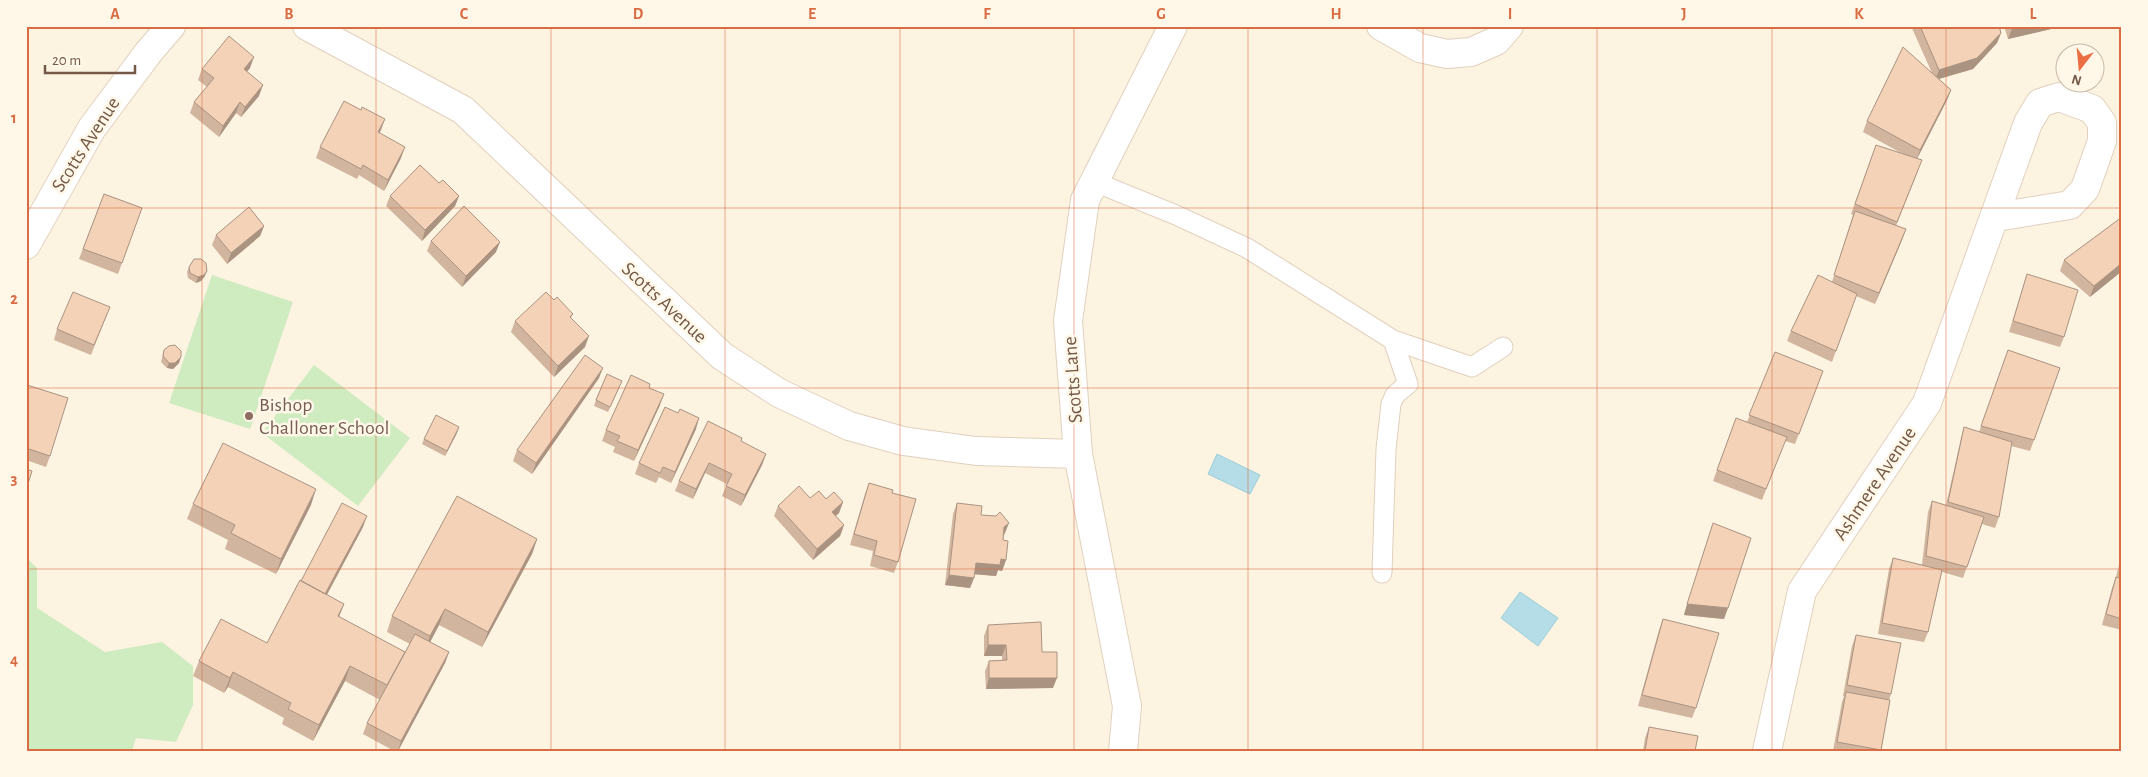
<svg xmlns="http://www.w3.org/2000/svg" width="2148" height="777" viewBox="0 0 2148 777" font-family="'Alegreya Sans',sans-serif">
  <rect width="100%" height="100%" fill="#fdf3e1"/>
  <path fill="#cfebc0" d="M212,275L293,302L250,429L169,403Z
    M314,365L410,438L358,506L262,433Z
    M26,557L37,568V608L105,652L162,642L193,666V705L176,742L136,738L132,751H26Z"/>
  <path fill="#b5dde7" stroke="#9bcdd9" d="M1217,454L1260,475L1250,494L1208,474Z
    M1520,592L1558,618L1538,646L1501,618Z"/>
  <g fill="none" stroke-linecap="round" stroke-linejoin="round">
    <defs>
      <path id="lane" d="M1095,182L1176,215L1247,248L1393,340L1472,367L1503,347
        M1382,573L1386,449L1391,404L1395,395L1408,384L1393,340"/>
      <path id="street" d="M307,26L463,110L722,356L779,393L849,426L903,441L976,451L1078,454
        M1381,26L1420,48L1447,54L1471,52L1496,41L1509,26
        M26,245L92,128L148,53L171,26
        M1123,751L1127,706L1078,454L1068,321L1085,200L1173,26
        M1767,751L1802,591L1927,403L2028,123L2040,103L2059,97L2092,109L2102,123V141L2085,189L2070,205L1996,217"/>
    </defs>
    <use href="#lane" stroke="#e1d0bd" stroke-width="21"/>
    <use href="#street" stroke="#e1d0bd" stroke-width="30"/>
    <use href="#lane" stroke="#fff" stroke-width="19"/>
    <use href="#street" stroke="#fff" stroke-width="28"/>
  </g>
  <path fill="#d1b59e" d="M1911,26H1999L2001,33L1997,43L1973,69L1939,79L1951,90L1947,100L1917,158L1918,171L1896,226L1906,229L1902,240L1875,304L1856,296L1832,362L1787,341L1791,331L1832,282L1853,215L1851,214L1876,145L1903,154L1863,132L1867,121L1932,73Z
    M2004,26H2064L2008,39Z
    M250,68L247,71L259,96L241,117L236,113L219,137L190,113L194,102L207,87L198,80L202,69Z
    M381,130L379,133L401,158L384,191L359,175L357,179L316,158L320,147Z
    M439,183L459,196L455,206L422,241L386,206L390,196Z
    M104,194L142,208L118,274L79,259Z
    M2122,217V271L2090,297L2060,271L2064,260Z
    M264,226L260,236L227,264L212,245L216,235Z
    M431,241L496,252L462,287L427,251Z
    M189,267L205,276L201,281L196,283L188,278L187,272Z
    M2027,274L2064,337L2060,347L2009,332Z
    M554,300L573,314L571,318L585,347L554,377L511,332L515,321Z
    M110,307L91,355L54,340L57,329Z
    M164,350L179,363L173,369L167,368L161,362Z
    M2008,350L2060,368L2030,451L2011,446L1999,517L1995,528L1982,524L1963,578L1942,572L1928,632L1924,642L1878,634L1889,569L1893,558L1922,565L1928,512L1932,501L1946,505L1961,438L1964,427L1979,432Z
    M1775,352L1823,371L1795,444L1785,441L1762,500L1713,481L1736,418L1747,422Z
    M599,378L532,474L513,461L517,450Z
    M620,386L608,412L594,406L596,400Z
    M26,388L50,456L46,467L26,460Z
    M649,388L660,405L634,461L613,452L615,447L602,441L606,430Z
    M678,413L696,429L671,483L659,477L656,483L635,474L639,463Z
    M457,433L445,456L422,444L424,439Z
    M741,442L766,454L762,465L741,506L722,496L727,484L705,473L693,499L675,491L679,481Z
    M869,483L892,493L898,562L894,573L870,566L873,551L850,545L865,494Z
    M810,498L826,499L843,502L839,513L835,516L844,525L840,536L813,560L774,516L778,506Z
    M957,503L981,515L1005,533L1004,535L1003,540L1006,560L1002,571L998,570L996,576L975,574L970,588L945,585L953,514Z
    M193,504L311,505L276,574L225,549L228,540L187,519Z
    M1713,523L1724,619L1684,615Z
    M363,527L327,595L344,604L339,617L403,656L410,644L387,632L392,616L537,539L532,554L482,647L439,625L430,642L449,652L445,663L398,751H394L363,734L367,723L380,700L345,681L313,741L282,724L284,718L228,687L224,693L193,676L199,661L267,643L301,581Z
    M2122,553V578L2116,577Z
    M2116,577L2122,579V630L2102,625L2112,588Z
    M1663,619L1696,708L1692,718L1638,706L1659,630Z
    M988,625L1042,652L1053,688L986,689L985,671L989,661L1002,660V656H984V636Z
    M1856,635L1891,694L1889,700H1890L1881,751H1833L1842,702L1844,696H1843L1852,646Z
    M1649,727L1695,751H1643L1645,738Z"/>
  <path fill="#aa9381" d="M2022,26H2064L2008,39L2012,29Z
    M2001,33L1997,43L1973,69L1935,80L1939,70Z
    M254,57L250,68L240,80L244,69Z
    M263,85L259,96L241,117L245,107Z
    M1951,90L1947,100L1916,161L1920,150Z
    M240,102L236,113L219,137L223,126Z
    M385,119L381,130L374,143L378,132Z
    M405,147L401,158L384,191L388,180Z
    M459,196L455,206L422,241L425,230Z
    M264,226L260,236L227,264L231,253Z
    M1906,229L1902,240L1875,304L1879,293Z
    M500,242L496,252L462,287L466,276Z
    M2122,263V271L2090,297L2094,286Z
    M207,271L205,276L201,281L196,283L198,277Z
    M589,336L585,347L554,377L558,366Z
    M181,357L179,363L173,369L167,368L169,363Z
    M603,368L599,378L532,474L536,463Z
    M664,394L660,405L634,461L638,450Z
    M699,418L696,429L671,483L675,472Z
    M459,427L457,433L445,456L447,451Z
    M766,454L762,465L741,506L745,495Z
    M709,463L705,473L693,499L696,489Z
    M316,489L311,505L276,574L281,559Z
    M843,502L839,513L828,523L832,512Z
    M367,516L363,527L319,609L323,598Z
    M1009,523L1005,533L1000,538L1004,527Z
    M844,525L840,536L813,560L817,549Z
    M537,539L532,554L482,647L488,632Z
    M1001,559L1006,560L1002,571L998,570L996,576L972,574L976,563Z
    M949,575L974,578L970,588L945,585Z
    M344,604L338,619V616Z
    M1687,604L1728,608L1724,619L1684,615Z
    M445,609L439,625L425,652L430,636Z
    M988,645H1006L1002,656H984Z
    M449,652L445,663L398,751L401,741Z
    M350,666L345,681L313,741L319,725Z
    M233,672L228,687L224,693L230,678Z
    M989,678H1057L1053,688L986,689Z"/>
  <path fill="#f3d2b8" stroke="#aa9381" d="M1920,26H1999L2001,33L1977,58L1939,70Z
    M2012,26H2022L2012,29Z
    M229,36L254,57L244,69L263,85L245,107L240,102L223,126L194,102L214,78L202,69Z
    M1903,47L1951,90L1920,150L1867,121Z
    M344,101L361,110L362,107L385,119L378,132L405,147L388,180L363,165L361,169L320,147Z
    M1876,145L1922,160L1897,222L1855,204Z
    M420,165L439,183L443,180L459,196L425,230L390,196Z
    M104,194L142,208L122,263L83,249Z
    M464,206L500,242L466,276L431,241Z
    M249,207L264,226L231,253L216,235Z
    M1855,211L1906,229L1879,293L1834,275Z
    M2122,217V263L2094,286L2064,260Z
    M194,259H201L206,263L207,271L204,275L198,277L190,273L189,267Z
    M2027,274L2078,290L2064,337L2013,321Z
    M1818,275L1857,294L1836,351L1791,331Z
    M73,292L110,307L94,345L57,329Z
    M546,292L554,300L557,297L573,314L570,317L589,336L558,366L515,321Z
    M175,345L181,351V357L175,363H169L163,356L164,350L169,346Z
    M2008,350L2060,368L2034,440L1981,426Z
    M1775,352L1823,371L1799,434L1749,415Z
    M585,355L603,368L536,463L517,450Z
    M607,374L622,381L610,407L596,400Z
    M631,375L650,384L649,388L664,394L638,450L617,441L620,436L606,430Z
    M27,385L68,398L50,456L26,448V388Z
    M665,407L678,413L680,409L699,418L675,472L663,467L660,473L639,463Z
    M436,415L459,427L447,451L424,439Z
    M1736,418L1787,437L1766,489L1717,470Z
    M708,421L742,438L741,441L766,454L745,495L726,486L732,474L709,463L696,489L679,481Z
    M1964,427L2012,442L1999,517L1948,502Z
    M223,443L316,489L281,559L231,533L235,525L193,504Z
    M26,469L32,471L26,490Z
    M869,483L893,490L892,493L916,499L898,562L874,555L877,541L854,534Z
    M799,486L810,498L819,491L826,499L834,492L843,502L832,512L844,525L817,549L778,506Z
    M457,496L537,539L488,632L445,609L430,636L392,616Z
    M1932,501L1984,517L1967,567L1926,556Z
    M342,503L367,516L325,594L301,581Z
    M957,503L982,506L981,515L996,516L1000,512L1009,523L1004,527L1003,540L1008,541L1006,560L1001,559L1000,565L976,563L974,578L949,575Z
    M1713,523L1751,538L1728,608L1687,604Z
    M2122,557V567L2120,566Z
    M1893,558L1942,570L1928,632L1882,623Z
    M2116,577L2122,579V619L2106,614Z
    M300,580L344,604L338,616L405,652L387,685L350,666L319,725L288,709L291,703L233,672L230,678L199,661L221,619L267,643Z
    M1663,619L1719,633L1696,708L1642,695Z
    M1041,622L1042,652H1057V678H989V661L1007,660L1006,645H988V625Z
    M415,634L449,652L401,741L367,723Z
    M1856,635L1901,643L1891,694L1847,685Z
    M1846,692L1890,700L1881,750L1837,742Z
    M1649,727L1698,736L1695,751H1645Z"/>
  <path fill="none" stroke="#d96c43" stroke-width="1" stroke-opacity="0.55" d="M202,26V751M376,26V751M551,26V751M725,26V751M900,26V751M1074,26V751M1248,26V751M1423,26V751M1597,26V751M1772,26V751M1946,26V751M26,208H2122M26,388H2122M26,569H2122"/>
  <circle fill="#8d6e63" stroke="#fff7e8" stroke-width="2" cx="249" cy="416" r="5"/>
  <g text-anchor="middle" stroke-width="5" stroke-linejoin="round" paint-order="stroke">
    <g font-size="20" fill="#755947" stroke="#fff7e8">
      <text transform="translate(85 144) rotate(-57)" y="7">Scotts Avenue</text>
      <text transform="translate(665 302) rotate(43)" y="7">Scotts Avenue</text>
      <text transform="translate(1072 380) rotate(-94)" y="7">Scotts Lane</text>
      <text transform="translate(1874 483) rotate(-56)" y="7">Ashmere Avenue</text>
    </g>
    <g font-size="20" fill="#785e54" stroke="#fff7e8" text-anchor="start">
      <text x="259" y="411">Bishop<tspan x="259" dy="23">Challoner School</tspan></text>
    </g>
  </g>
  <rect width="2148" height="777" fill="none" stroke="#fff7e8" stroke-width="55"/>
  <g transform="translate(2080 68) rotate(196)"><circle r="24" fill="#fff7e8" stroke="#c8b8a8"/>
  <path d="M0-4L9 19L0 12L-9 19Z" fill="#eb6f42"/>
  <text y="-8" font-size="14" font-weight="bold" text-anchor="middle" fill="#755947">N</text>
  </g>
  <path d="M45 65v8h90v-8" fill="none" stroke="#755947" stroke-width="2.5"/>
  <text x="52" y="65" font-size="15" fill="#755947" stroke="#fff7e8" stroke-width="4" paint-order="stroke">20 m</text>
  <rect x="28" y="28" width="2092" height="722" fill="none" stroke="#d96c43" stroke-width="2"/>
  <g font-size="16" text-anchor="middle" font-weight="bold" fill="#d96c43">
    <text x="115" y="19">A</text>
    <text x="289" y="19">B</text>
    <text x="464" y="19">C</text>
    <text x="638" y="19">D</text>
    <text x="812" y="19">E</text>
    <text x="987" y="19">F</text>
    <text x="1161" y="19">G</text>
    <text x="1336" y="19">H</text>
    <text x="1510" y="19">I</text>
    <text x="1684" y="19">J</text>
    <text x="1859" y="19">K</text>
    <text x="2033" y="19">L</text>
    <text x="14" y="123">1</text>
    <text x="14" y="304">2</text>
    <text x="14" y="484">3</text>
    <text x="14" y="665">4</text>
  </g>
</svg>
